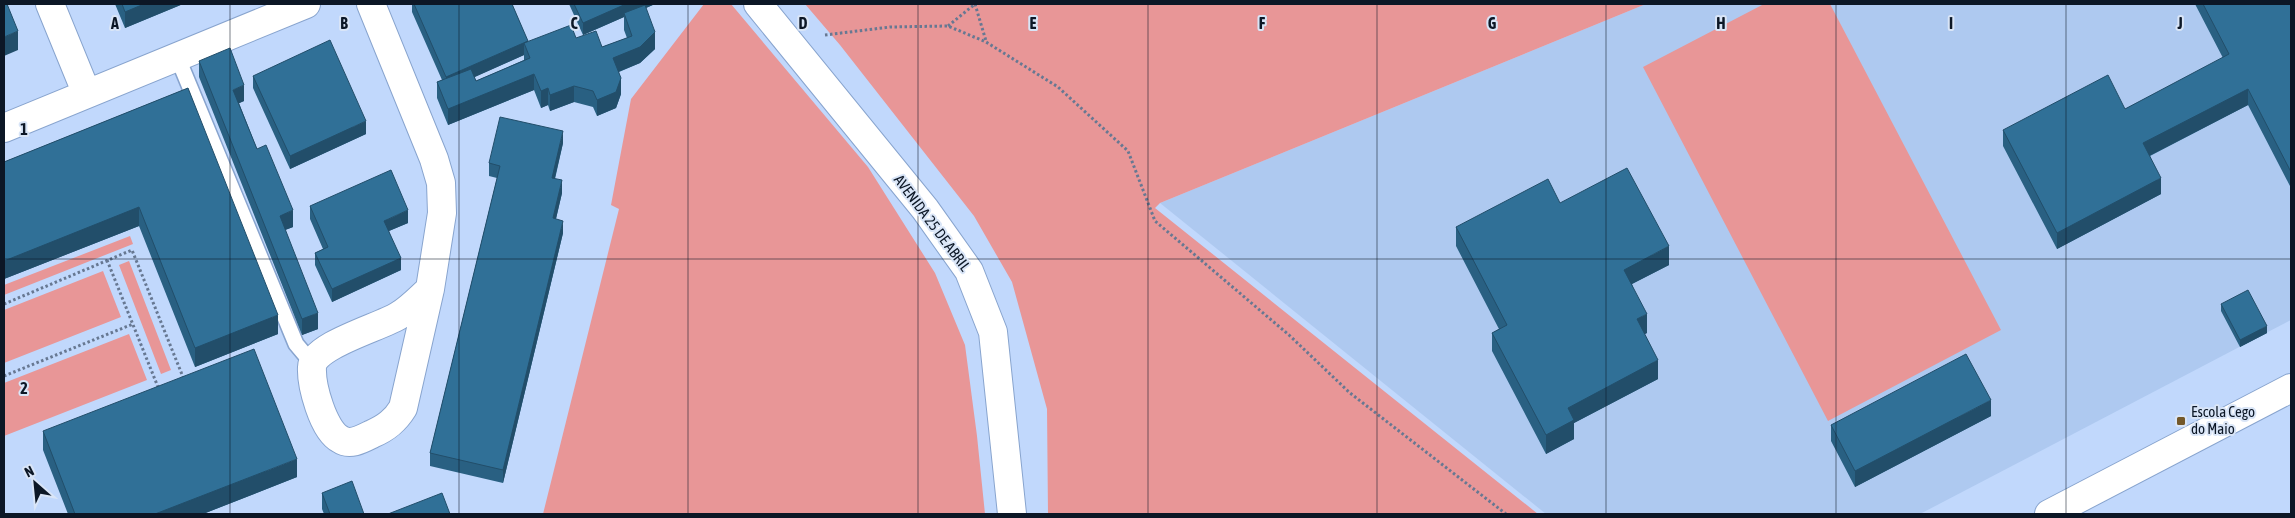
<svg xmlns="http://www.w3.org/2000/svg" width="2295" height="518" viewBox="0 0 2295 518" font-family="'Asap Condensed',sans-serif">
  <rect width="100%" height="100%" fill="#c1d8fc"/>
  <path fill="#aec9f0" d="M1646,4H2291V320L1920,514H1546L1160,203Z"/>
  <path fill="#e89697" d="M704,4H731L868,167L935,273L965,345L977,436L985,514H543L619,209L611,205L631,99Z
    M805,4H1646L1160,203L1155,208L1538,514H1048L1047,409L1012,282L974,216L840,45Z
    M1764,4H1830L2001,330L1828,421L1643,67Z
    M130,236L133,244L4,295V285Z
    M129,261L171,370L161,374L119,265Z
    M103,271L121,317L4,363V310Z
    M129,334L147,380L4,436V383Z"/>
  <g fill="none" stroke-linecap="round" stroke-linejoin="round">
    <defs>
      <path id="lane" d="M177,56L296,344L312,363"/>
      <path id="street" d="M50,4L86,92
        M371,4L434,159L441,183L442,213L430,289L403,408C395,421 386,428 372,434C362,439 350,446 340,439C323,430 311,385 312,367C312,346 380,327 398,316C410,309 419,299 430,289
        M4,128L306,4"/>
      <path id="secondary" d="M2049,514L2291,388"/>
      <path id="primary" d="M758,4L925,209L969,271L993,332L1012,514"/>
    </defs>
    <use href="#lane" stroke="#88a4ce" stroke-width="18"/>
    <use href="#street" stroke="#88a4ce" stroke-width="30"/>
    <use href="#secondary" stroke="#88a4ce" stroke-width="30"/>
    <use href="#primary" stroke="#88a4ce" stroke-width="30"/>
    <path stroke="#677892" stroke-width="3" stroke-dasharray="2.5 2.5" stroke-linecap="butt" d="M975,4L986,41
      M948,26L975,4
      M825,35L890,27L948,26L986,42L1058,87L1128,151L1155,221L1289,335L1350,393L1506,514
      M107,260L158,387
      M4,304L132,250L183,377
      M4,376L133,324"/>
    <use href="#lane" stroke="#fff" stroke-width="15"/>
    <use href="#street" stroke="#fff" stroke-width="28"/>
    <use href="#secondary" stroke="#fff" stroke-width="28"/>
    <use href="#primary" stroke="#fff" stroke-width="28"/>
  </g>
  <path fill="#296082" fill-rule="evenodd" d="M115,4H183L125,28Z
    M412,4H512L528,42L576,38L602,47L627,38L624,30V17L583,35L569,4H655L646,8L655,49L640,63L619,72L621,94L616,108L597,116L593,107L574,102L550,111L548,105L541,108L534,90L448,125L437,98V82L442,80L412,12ZM524,55V60L476,81L474,77Z
    M2195,4H2291V188L2248,105L2150,156L2161,194L2057,249L2003,146V130L2125,109L2223,58Z
    M199,61L244,101L239,103L257,149L293,227L285,230L318,329L302,335L199,77Z
    M253,76L366,134L290,169L253,88Z
    M188,88L278,334L195,367L139,226L4,279V162Z
    M563,143L555,179L562,193L556,219L563,233L503,483L430,466V453L497,178L489,176V163Z
    M1560,203L1669,265L1632,284L1647,333L1644,334L1658,379L1574,423V439L1546,454L1492,351V333L1499,329L1456,246V227Z
    M310,206L408,223L389,231L401,270L332,302L315,265V253L323,249L310,219Z
    M2221,304L2267,333L2240,347L2221,311Z
    M1991,416L1855,487L1831,441V425Z
    M43,431L297,477L203,514H68L43,450Z
    M322,493L364,514H324L322,509Z"/>
  <path fill="#224e6a" d="M144,4H183L125,28V12Z
    M626,4H655L625,17L624,13V17L583,35V23Z
    M18,31V50L4,56V37Z
    M655,32V49L640,63L613,74V58Z
    M528,41L524,43V55L446,90V77Z
    M534,74V90L448,125V109Z
    M621,78V94L616,108L597,116V100Z
    M244,85V101L233,106V90Z
    M574,86V102L550,111V95Z
    M548,88V105L541,108V91Z
    M2248,89V105L2143,159V143Z
    M366,121V134L290,169V156Z
    M563,131V143L552,190V178Z
    M2161,178V194L2057,249V233Z
    M562,180V193L553,231V218Z
    M139,207V226L4,279V261Z
    M293,210V227L280,232V216Z
    M408,210V223L384,233V221Z
    M563,221V233L503,483V470Z
    M1669,246V265L1624,288V270Z
    M401,258V270L332,302V289Z
    M318,313V329L302,335V319Z
    M1647,314V333L1637,338V319Z
    M278,315V334L195,367V348Z
    M2267,326V333L2240,347V340Z
    M1658,360V379L1574,423V439L1546,454V435L1568,408Z
    M1991,400V416L1855,487V471Z
    M297,459V477L203,514H155Z"/>
  <path fill="#307097" stroke="#224e6a" d="M4,4H7L18,31L4,37Z
    M122,4H144L125,12Z
    M414,4H512L528,41L446,77Z
    M574,4H626L583,23Z
    M2203,4H2291V172L2248,89L2143,143L2161,178L2057,233L2003,130L2108,75L2125,109L2229,54Z
    M645,5L655,32L640,47L613,58L621,78L616,92L597,100L593,91L574,86L550,95L548,88L541,91L534,74L448,109L437,82L471,69L476,81L530,58L524,43L571,25L576,38L596,31L602,47L632,36L624,13Z
    M330,40L366,121L290,156L253,76Z
    M230,48L244,85L233,90L257,149L266,145L293,210L280,216L318,313L302,319L199,61Z
    M188,88L278,315L195,348L139,207L4,261V162Z
    M500,117L563,131L552,178L562,180L553,218L563,221L503,470L430,453L500,166L489,163Z
    M1627,168L1669,246L1624,270L1647,314L1637,319L1658,360L1568,408L1574,420L1546,435L1492,333L1507,325L1456,227L1548,179L1560,203Z
    M391,170L408,210L384,221L401,258L332,289L315,253L328,247L310,206Z
    M2248,290L2267,326L2240,340L2221,304Z
    M254,349L297,459L155,514H75L43,431Z
    M1966,354L1991,400L1855,471L1831,425Z
    M352,481L364,514H330L322,493Z
    M442,493L450,514H388Z"/>
  <path fill="none" stroke="#0c1726" stroke-width="1" stroke-opacity="0.55" d="M230,4V514M459,4V514M688,4V514M918,4V514M1148,4V514M1377,4V514M1606,4V514M1836,4V514M2066,4V514M4,259H2291"/>
  <rect fill="#73582a" stroke="#d9e5f7" stroke-width="2" x="2176" y="416" width="10" height="10" rx="2.5"/>
  <g text-anchor="middle" stroke-width="4" stroke-linejoin="round" paint-order="stroke">
    <g font-size="15" fill="#0c1726" stroke="#d9e5f7">
      <text transform="translate(932 223) rotate(53)" y="5">AVENIDA 25 DE ABRIL</text>
    </g>
    <g font-size="15" fill="#0c1726" stroke="#d9e5f7" text-anchor="start">
      <text x="2191" y="417">Escola Cego<tspan x="2191" dy="17">do Maio</tspan></text>
    </g>
  </g>
  <g font-size="16" text-anchor="middle" font-weight="bold" fill="#0c1726" stroke="#d9e5f7" stroke-width="4" stroke-linejoin="round" paint-order="stroke">
    <text x="115" y="29">A</text>
    <text x="344" y="29">B</text>
    <text x="574" y="29">C</text>
    <text x="803" y="29">D</text>
    <text x="1033" y="29">E</text>
    <text x="1262" y="29">F</text>
    <text x="1492" y="29">G</text>
    <text x="1721" y="29">H</text>
    <text x="1951" y="29">I</text>
    <text x="2180" y="29">J</text>
    <text x="24" y="135">1</text>
    <text x="24" y="394">2</text>
  </g>
  <rect width="2295" height="518" fill="none" stroke="#0c1726" stroke-width="10"/>
  <g transform="translate(35 483) rotate(333)" stroke="#d9e5f7" stroke-width="4" paint-order="stroke">
  <path d="M0-4L9 19L0 12L-9 19Z" fill="#0c1726"/>
  <text y="-8" font-size="14" font-weight="bold" text-anchor="middle" fill="#0c1726">N</text>
  </g>
</svg>
